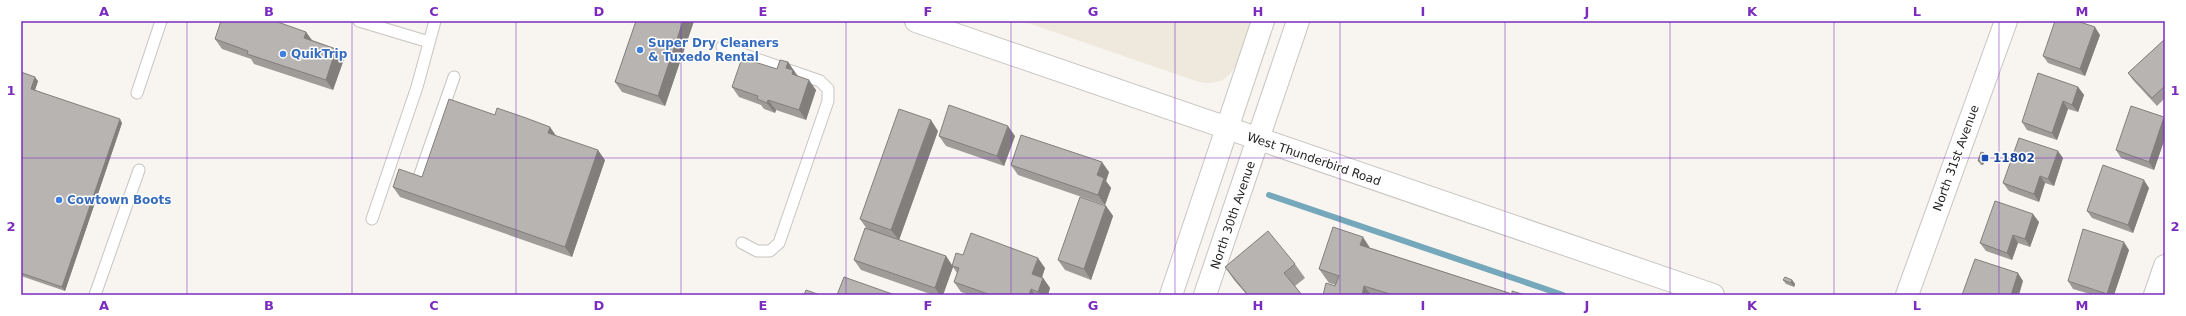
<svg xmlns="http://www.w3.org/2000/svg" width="2186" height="316" viewBox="0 0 2186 316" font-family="'DejaVu Sans',sans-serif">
  <rect width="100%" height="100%" fill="#f8f5f1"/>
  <path fill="#eee8dd" d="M1022,21H1251L1236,66L1229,75L1221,81L1209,83L1199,82Z"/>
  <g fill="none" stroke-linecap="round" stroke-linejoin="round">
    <path stroke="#75a8ba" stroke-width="6" d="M1269,195L1563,295"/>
    <defs>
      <path id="service" d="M359,21L429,42
        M722,47L820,81L828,89V101L779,243L770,251H757L742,243
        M137,93L161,21
        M417,183L454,77
        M372,219L417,87L435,21
        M95,295L139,170"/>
      <path id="minor" d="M1171,295L1263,21
        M1205,295L1298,21
        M2155,295L2165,266"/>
      <path id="tertiary" d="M1907,295L2006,21"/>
      <path id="secondary" d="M916,21L1713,295"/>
    </defs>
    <use href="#service" stroke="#c7c5c1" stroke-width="13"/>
    <use href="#minor" stroke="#c7c5c1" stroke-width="24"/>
    <use href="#tertiary" stroke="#c7c5c1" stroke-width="24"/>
    <use href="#secondary" stroke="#c7c5c1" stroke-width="24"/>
    <use href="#service" stroke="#fff" stroke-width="11"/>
    <use href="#minor" stroke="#fff" stroke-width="22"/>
    <use href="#tertiary" stroke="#fff" stroke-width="22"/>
    <use href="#secondary" stroke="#fff" stroke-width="22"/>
  </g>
  <path fill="#9e9b98" d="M636,21H694L665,106L622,92L615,82Z
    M306,32L312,40L336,49L344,59L333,90L254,64L251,59L222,49L215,39Z
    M2100,35L2085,76L2048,63L2043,56Z
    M2165,39V98L2157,106L2133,80L2128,73Z
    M788,62L798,76L816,90L806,120L776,110L775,113L764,109L761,105L739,97L732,87L777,69Z
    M21,72L38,81L35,90L122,123L65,291L21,276Z
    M2078,87L2084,95L2078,112L2068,109L2057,140L2027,130L2022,122Z
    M2165,118V138L2154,170L2121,158L2116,150Z
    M938,131L899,240L946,256L952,265L963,255L1045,268L1042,278H1043L1050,288L1048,295H970L961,292L954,282L957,273L953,267L943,295H933L861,270L854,260L867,229L860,219Z
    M556,136L605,160L572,257L400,197L393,187L422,177Z
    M939,136H1015L1004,166L946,146Z
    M1986,157L1983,165H1981L1978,161Z
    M2063,158L2054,186L2045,183L2039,202L2009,191L2003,183Z
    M1011,165L1109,172L1106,181L1111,188L1105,205L1018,175Z
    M2149,188L2133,233L2092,218L2087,211Z
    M1106,206L1113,216L1091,280L1065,270L1058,260Z
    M2039,222L2030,247L2018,243L2012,260L1986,251L1980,243Z
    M1371,248L1512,294L1525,295H1323L1335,286L1336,285L1329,283L1319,269Z
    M2129,250L2114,295H2093L2073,289L2068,281Z
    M1295,264L1305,278L1295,286L1302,295H1247L1234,280L1225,267Z
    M1783,280H1792L1795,284L1794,287L1786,284Z"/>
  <path fill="#817e7c" d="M683,21H694L665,106L658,96Z
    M2095,27L2100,35L2085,76L2080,69Z
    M306,32L313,42L304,38Z
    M336,49L344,59L333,90L326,80Z
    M788,62L800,80L799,84L786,68Z
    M35,77L38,81L34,93L31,89Z
    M809,80L816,90L806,120L799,110Z
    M2078,87L2084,95L2078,112L2072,105Z
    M768,100L776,110L775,113L767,103Z
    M2063,101L2068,109L2057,140L2052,133Z
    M2164,117L2165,118V138L2154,170L2149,162Z
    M120,119L122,123L65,291L62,287Z
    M931,120L938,131L899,240L891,230Z
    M1008,126L1015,136L1004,166L997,156Z
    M550,127L557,137L548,133Z
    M598,150L605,160L572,257L565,247Z
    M2058,151L2063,158L2054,186L2048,179Z
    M1984,153L1986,157L1983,165L1980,161Z
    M1102,162L1109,172L1106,181L1111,188L1105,205L1098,195L1097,175Z
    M2040,176L2045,183L2039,202L2034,194Z
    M2144,180L2149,188L2133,233L2128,225Z
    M1106,206L1113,216L1091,280L1084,269Z
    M2033,214L2039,222L2030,247L2025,239Z
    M2013,235L2018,243L2012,260L2007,253Z
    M1363,237L1372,251L1360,245Z
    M2124,242L2129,250L2114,295H2108L2107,294Z
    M946,256L953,267L943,295H940L935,288Z
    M1038,258L1045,268L1039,285L1032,274Z
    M2018,273L2023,281L2019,295H2011Z
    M1043,278L1050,288L1048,295H1041L1038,292Z
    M1792,280L1795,284L1794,287L1791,283Z
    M1364,286L1371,295H1362Z
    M1031,289L1035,295H1029Z"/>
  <path fill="#b8b4b1" stroke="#817e7c" d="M221,21H275L306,32L304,38L336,49L326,80L247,54L248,51L215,39Z
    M636,21H683L658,96L615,82Z
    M2055,21H2077L2095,27L2080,69L2043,56Z
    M2165,39V86L2152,98L2128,73Z
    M742,58L777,69L780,60L788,62L786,68L793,70L792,74L809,80L799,110L768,100L767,103L757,99L758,96L732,87Z
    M21,72L35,77L31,89L120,119L62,287L21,273Z
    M2038,73L2078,87L2072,105L2063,101L2052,133L2022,122Z
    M449,99L495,115L497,108L526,118L550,127L548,133L598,150L565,247L393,187L399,169L422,177Z
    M949,105L1008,126L997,156L939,136Z
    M2131,106L2164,117L2149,162L2116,150Z
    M899,109L931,120L891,230L860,219Z
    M1021,135L1102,162L1097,175L1104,178L1098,195L1011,165Z
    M2019,138L2058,151L2048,179L2040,176L2034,194L2003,183Z
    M1981,152L1984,153L1980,161H1978Z
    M2103,165L2144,180L2128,225L2087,211Z
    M1080,197L1106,206L1084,269L1058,260Z
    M1995,201L2033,214L2025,239L2013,235L2007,253L1980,243Z
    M1333,227L1363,237L1360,245L1512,294V291L1525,295H1390V294L1364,286L1362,295H1323L1326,283L1335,286L1339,276L1319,269Z
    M865,228L946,256L935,288L854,260Z
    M2083,229L2124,242L2107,294L2068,281Z
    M1268,231L1295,264L1284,273L1302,295H1248L1225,267Z
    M971,233L1038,258L1032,274L1043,278L1038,292L1031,289L1029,295H991L954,282L959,268L952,266L956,253L963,255Z
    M1975,259L2018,273L2011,295H1962Z
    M844,277L895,295H837Z
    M1785,277L1792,280L1791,283L1783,280Z
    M806,290L820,295H804Z"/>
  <path fill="none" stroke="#7b2cbf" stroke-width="1" stroke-opacity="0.55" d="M187,21V295M352,21V295M516,21V295M681,21V295M846,21V295M1011,21V295M1175,21V295M1340,21V295M1505,21V295M1670,21V295M1834,21V295M1999,21V295M21,158H2165"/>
  <g fill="#3f7fe0" stroke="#fff" stroke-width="1.5">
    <circle cx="640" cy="50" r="4"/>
    <circle cx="283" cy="54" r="4"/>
    <circle cx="59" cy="200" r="4"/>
  </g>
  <rect fill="#1a4fb4" stroke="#fff" stroke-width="1.5" x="1981" y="154" width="8" height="8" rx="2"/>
  <g text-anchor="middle" stroke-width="3" stroke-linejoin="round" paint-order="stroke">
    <g font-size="12" font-weight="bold" fill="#366cbe" stroke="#fff" text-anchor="start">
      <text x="648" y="47">Super Dry Cleaners<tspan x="648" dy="14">&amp; Tuxedo Rental</tspan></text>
      <text x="291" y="58">QuikTrip</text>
      <text x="67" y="204">Cowtown Boots</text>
    </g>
    <g font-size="12" fill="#201f1e" stroke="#fff">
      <text transform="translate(1956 158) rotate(-70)" y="4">North 31st Avenue</text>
      <text transform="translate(1314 159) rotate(19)" y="4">West Thunderbird Road</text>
      <text transform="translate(1233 215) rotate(-71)" y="4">North 30th Avenue</text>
    </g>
    <g font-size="12" font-weight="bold" fill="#164399" stroke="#fff" text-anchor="start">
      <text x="1993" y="162">11802</text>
    </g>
  </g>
  <rect width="2186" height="316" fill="none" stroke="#ffffff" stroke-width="44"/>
  <rect x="22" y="22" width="2142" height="272" fill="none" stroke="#7b2cbf" stroke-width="1.5"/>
  <g font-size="13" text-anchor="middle" font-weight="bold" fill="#7b2cbf">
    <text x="104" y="16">A</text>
    <text x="269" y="16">B</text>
    <text x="434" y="16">C</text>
    <text x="599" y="16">D</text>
    <text x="763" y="16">E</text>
    <text x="928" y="16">F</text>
    <text x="1093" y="16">G</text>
    <text x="1258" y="16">H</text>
    <text x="1423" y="16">I</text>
    <text x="1587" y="16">J</text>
    <text x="1752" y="16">K</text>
    <text x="1917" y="16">L</text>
    <text x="2082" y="16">M</text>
    <text x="11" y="95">1</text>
    <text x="2175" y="95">1</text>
    <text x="11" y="231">2</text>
    <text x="2175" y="231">2</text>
    <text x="104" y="310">A</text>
    <text x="269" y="310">B</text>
    <text x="434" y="310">C</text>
    <text x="599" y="310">D</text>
    <text x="763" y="310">E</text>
    <text x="928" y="310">F</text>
    <text x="1093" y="310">G</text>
    <text x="1258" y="310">H</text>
    <text x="1423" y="310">I</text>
    <text x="1587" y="310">J</text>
    <text x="1752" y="310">K</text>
    <text x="1917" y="310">L</text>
    <text x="2082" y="310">M</text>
  </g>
</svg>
